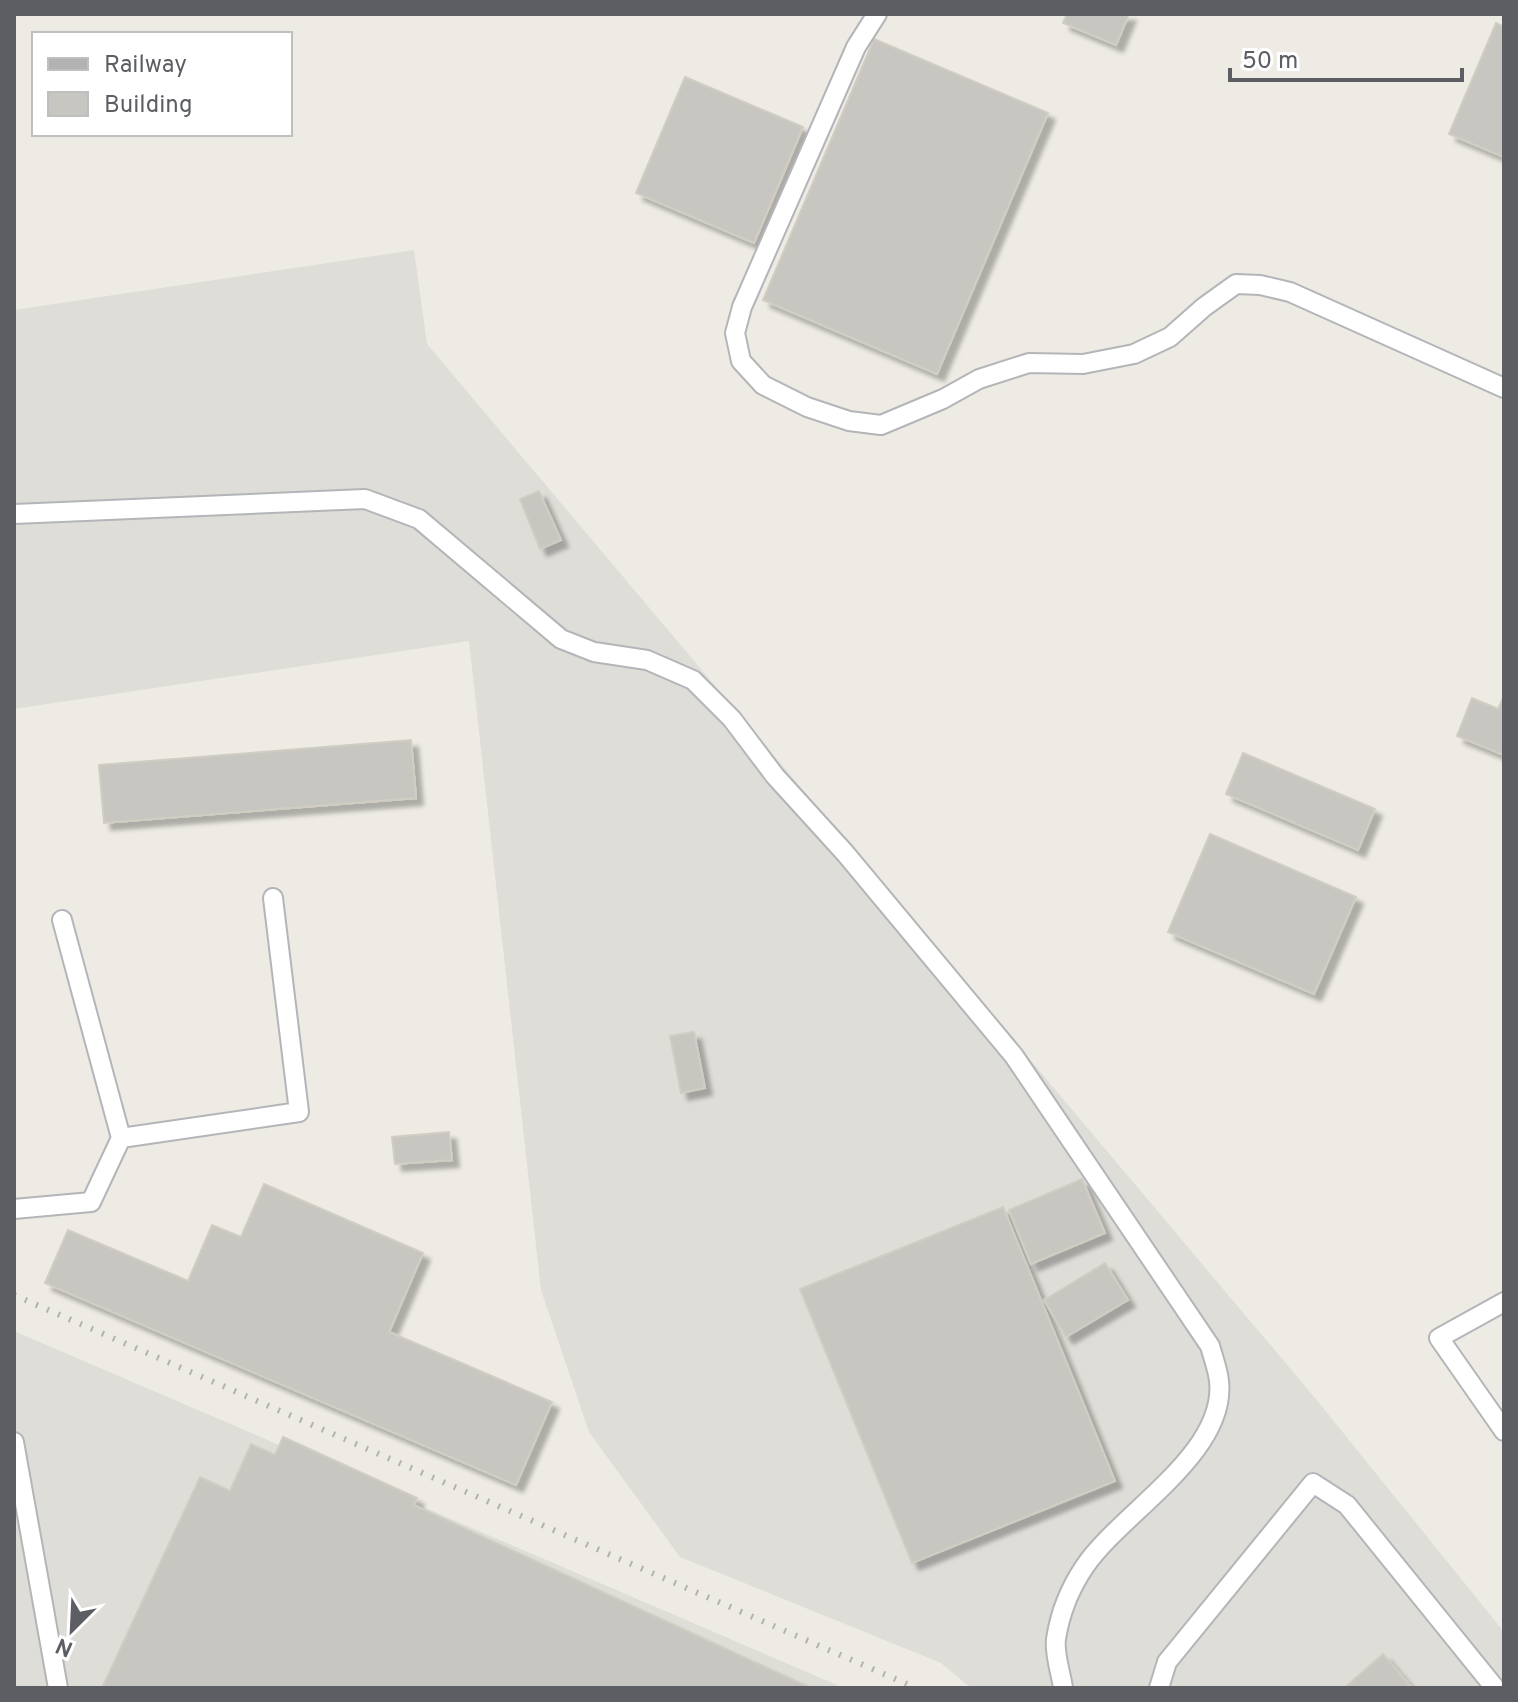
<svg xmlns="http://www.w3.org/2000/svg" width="1518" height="1702" viewBox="0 0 1518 1702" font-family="Overpass,sans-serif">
  <defs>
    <filter id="shadow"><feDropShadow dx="7" dy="7" stdDeviation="2" flood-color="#0004"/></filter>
  </defs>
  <rect width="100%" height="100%" fill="#edebe3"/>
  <path fill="#deddd8" d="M414,250L427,344L1315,1398L1504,1632V1688H971L941,1663L680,1557L589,1432L541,1290L469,641L14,709V310Z
    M14,1331L844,1688H14Z"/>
  <path fill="#c8c6c0" stroke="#d1cdc2" stroke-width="2" filter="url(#shadow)" d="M1067,14H1129L1116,45L1063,23Z
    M1496,23L1504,27V157L1449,134Z
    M874,39L1048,113L937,374L763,300Z
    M685,77L803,127L754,243L636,193Z
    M539,491L561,540L540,549L520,499Z
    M1504,696V755L1457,736L1472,698L1498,709Z
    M411,740L416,798L104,823L99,765Z
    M1243,753L1375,809L1358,850L1226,794Z
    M1210,834L1356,897L1314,994L1168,932Z
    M694,1032L705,1088L681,1093L670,1036Z
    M449,1132L452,1160L395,1164L392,1137Z
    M1082,1179L1105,1233L1031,1264L1009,1210Z
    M264,1184L423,1253L389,1332L552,1402L516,1485L45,1283L68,1230L188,1281L212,1225L241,1237Z
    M1003,1207L1115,1481L912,1563L800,1289Z
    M1105,1263L1128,1300L1066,1337L1044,1300Z
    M283,1437L417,1498L414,1505L811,1688H102L200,1477L230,1491L251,1444L275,1455Z
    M1383,1654L1412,1688H1344Z"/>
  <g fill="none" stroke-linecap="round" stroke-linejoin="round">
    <defs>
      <path id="service" d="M877,14L856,47L742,307L735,333L741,361L763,385L807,407L849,421L881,425L943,399L979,379L1029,363L1083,364L1134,354L1170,337L1204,307L1236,284L1260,285L1290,292L1504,388
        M14,514L365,499L419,519L561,639L594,652L647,660L693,680L732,719L775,776L845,853L1014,1056L1210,1346C1213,1357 1218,1370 1219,1381C1227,1453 1122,1512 1085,1566C1070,1588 1060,1613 1056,1639C1054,1654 1061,1673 1063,1688
        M62,920L121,1138
        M14,1209L91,1202L121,1138L299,1112L273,898
        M1504,1302L1439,1338L1504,1431
        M14,1442L58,1688
        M1159,1688L1167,1662L1313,1483L1347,1505L1495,1688"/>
    </defs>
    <use href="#service" stroke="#b4b5b9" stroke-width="22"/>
    <use href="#service" stroke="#fff" stroke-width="18"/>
    <path stroke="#b2b2b3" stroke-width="6" stroke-dasharray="2 10" stroke-linecap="butt" d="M14,1295L916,1688"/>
  </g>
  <rect width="1518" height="1702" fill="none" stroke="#5c5e63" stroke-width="32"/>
  <rect x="32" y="32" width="260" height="104" fill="#ffffff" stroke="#bebfc1" stroke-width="2"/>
  <rect x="48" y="58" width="40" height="12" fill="#b2b2b3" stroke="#bebfc1" stroke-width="2"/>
  <text x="104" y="72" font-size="24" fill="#5c5e63">Railway</text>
  <rect x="48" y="92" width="40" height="24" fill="#c8c6c0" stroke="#bebfc1" stroke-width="2"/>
  <text x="104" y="112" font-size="24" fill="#5c5e63">Building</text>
  <g transform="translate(72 1630) rotate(204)" stroke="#ffffff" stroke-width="6" paint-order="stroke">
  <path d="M0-6L14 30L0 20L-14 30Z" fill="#5c5e63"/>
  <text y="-12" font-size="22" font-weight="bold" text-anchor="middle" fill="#5c5e63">N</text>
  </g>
  <path d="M1230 68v12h232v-12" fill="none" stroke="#5c5e63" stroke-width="4"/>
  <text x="1242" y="68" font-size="24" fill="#5c5e63" stroke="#ffffff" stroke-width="6" paint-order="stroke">50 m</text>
</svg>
